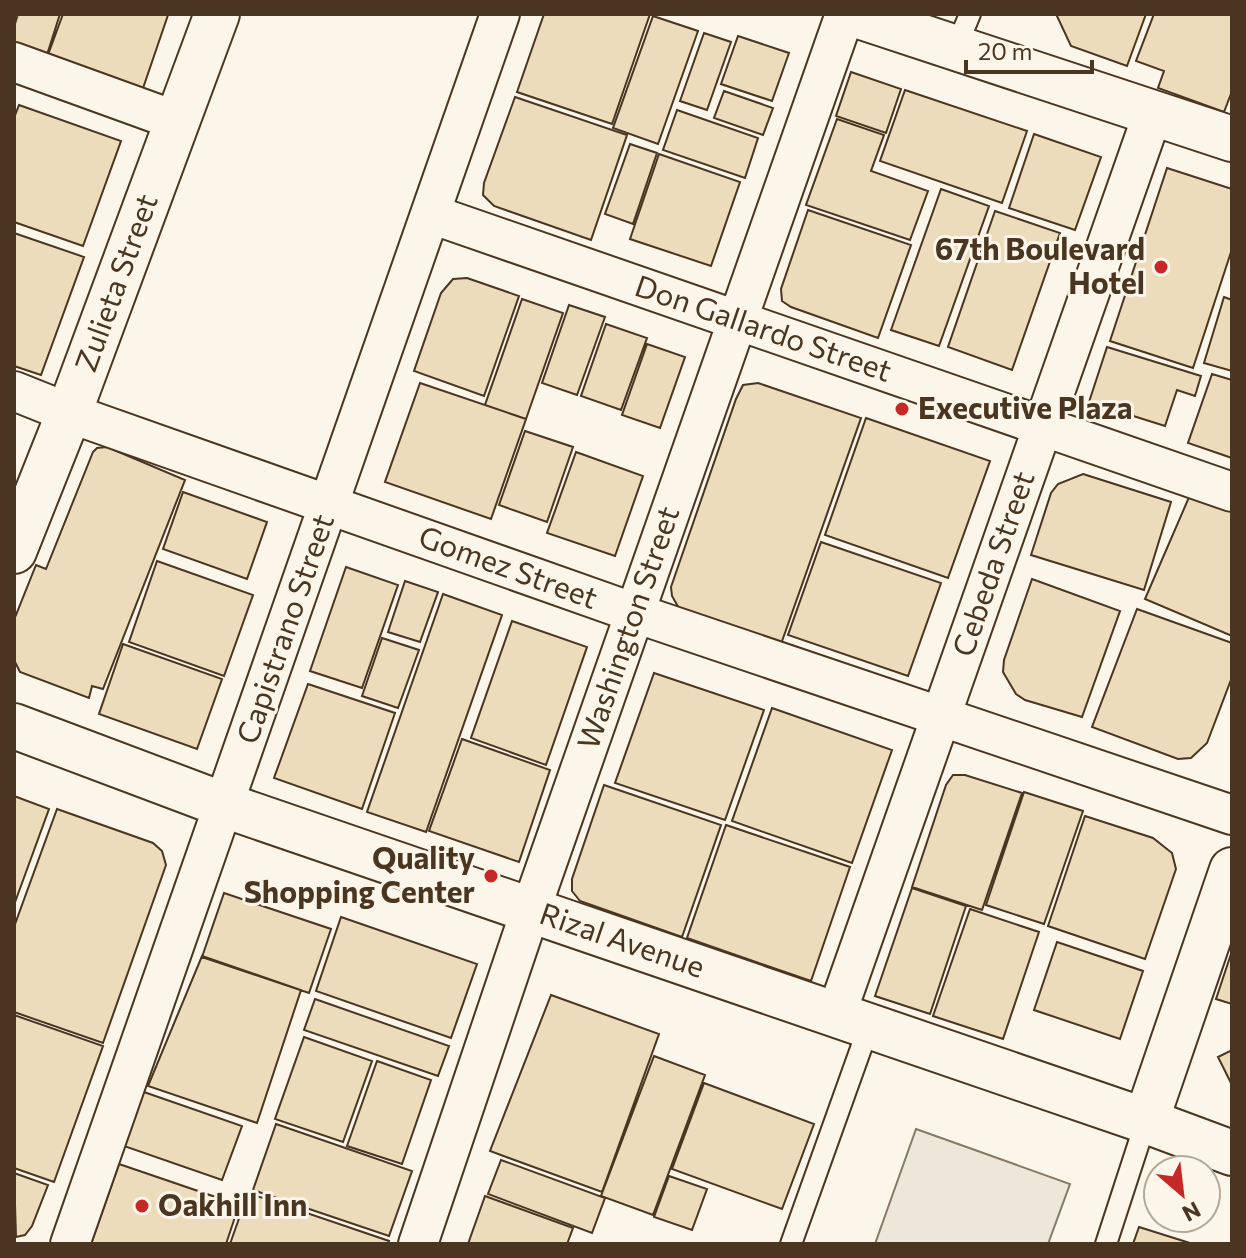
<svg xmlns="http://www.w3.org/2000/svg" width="1246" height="1258" viewBox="0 0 1246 1258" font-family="Commissioner,sans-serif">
  <rect width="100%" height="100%" fill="#fbf6e9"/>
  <path fill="#ede7d9" stroke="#887966" stroke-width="2" d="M916,1129L1070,1184L1048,1244H875Z"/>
  <path fill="#ecdcbc" stroke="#4a3520" stroke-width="2" d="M18,14H60L44,64L14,54V27Z
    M63,14L168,15L140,97L45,63Z
    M544,14H650L612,124L517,92Z
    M1056,14H1146L1127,66L1071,46Z
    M1154,14H1232V91L1224,112L1158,88L1164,71L1136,61Z
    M653,16L698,31L658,144L613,128Z
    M704,33L731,42L707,110L680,101Z
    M738,36L789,53L772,101L721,84Z
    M851,72L901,89L886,133L836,116Z
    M905,90L1027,131L1002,203L880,161Z
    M724,91L773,108L763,135L714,118Z
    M515,97L627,135L591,240L494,206L483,195L484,183Z
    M19,105L121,141L83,246L14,222V118Z
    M677,110L758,138L745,178L663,150Z
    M837,119L884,135L871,171L928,191L910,240L806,205Z
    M1034,134L1101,157L1075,230L1009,208Z
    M630,144L657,153L633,224L605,214Z
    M659,154L740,182L711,266L630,239Z
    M1167,168L1232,189V249L1193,368L1110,341Z
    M941,189L989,206L939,346L891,330Z
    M808,210L911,245L878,338L791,307L782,301L781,289Z
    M995,211L1060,233L1012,370L948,347Z
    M14,233L84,257L41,375L14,366Z
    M467,278L519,296L484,396L414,371L441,293L453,279Z
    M1224,297L1232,300V371L1204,363Z
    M522,299L563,313L526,419L485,405Z
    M569,305L605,317L577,395L542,383Z
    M606,324L647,338L621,410L581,396Z
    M647,344L685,357L660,428L622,415Z
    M1107,347L1201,376L1195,396L1177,390L1165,426L1089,402Z
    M1212,374L1232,380V458L1188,443Z
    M420,383L526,419L491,519L385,482Z
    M758,383L861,418L781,644L680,610L672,596L671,587L736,399L743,385Z
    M866,418L990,461L948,578L825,535Z
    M525,431L573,447L547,522L499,505Z
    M107,447L185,480L103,689L92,686L89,698L20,672L14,660V620L36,565L46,569L93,452L97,448Z
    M576,452L643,476L615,556L547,533Z
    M1083,474L1171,502L1144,590L1031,555L1051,493L1058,484Z
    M1193,488L1232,505V636L1145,599Z
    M183,492L267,522L247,579L163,549Z
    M821,542L941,583L908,676L788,635Z
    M157,561L253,595L224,676L129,642Z
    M346,567L398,585L362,688L310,671Z
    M1032,579L1120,611L1082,717L1025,700L1016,694L1003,672L1004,660Z
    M405,581L438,592L420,642L388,632Z
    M443,594L502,615L426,832L367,812Z
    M1137,609L1232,643V677L1207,743L1191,758L1178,759L1092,727Z
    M512,621L587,647L546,765L471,738Z
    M382,638L419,650L398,708L362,696Z
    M123,644L222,679L197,749L99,714Z
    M654,673L764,710L725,820L615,783Z
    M308,684L395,713L362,809L274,778Z
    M772,708L892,750L852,863L732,821Z
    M462,739L550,770L519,862L429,831Z
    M953,775H965L1022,793L982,910L912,887L946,785Z
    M604,785L721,825L682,937L580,901L572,891V879Z
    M1024,792L1083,811L1044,924L986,905Z
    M14,796L49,809L14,905Z
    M57,809L153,843L162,851L166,865L103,1043L14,1012V927Z
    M1085,816L1153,838L1172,853L1176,869L1145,959L1048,926Z
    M726,825L850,867L811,981L687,938Z
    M912,888L966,906L930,1014L875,996Z
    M224,893L331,929L309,993L202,957Z
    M970,909L1039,932L1003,1039L933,1016Z
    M341,917L477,964L451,1038L316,991Z
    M1057,942L1143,971L1120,1039L1034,1010Z
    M1232,951V1004L1216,999Z
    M202,956L301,990L257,1123L148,1086Z
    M551,995L659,1034L602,1192L490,1151Z
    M315,999L449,1046L438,1076L304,1030Z
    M14,1015L103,1046L54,1182L14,1168Z
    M304,1037L372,1061L343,1142L275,1119Z
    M1232,1050V1085L1218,1057Z
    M654,1056L705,1075L653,1215L601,1196Z
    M377,1061L431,1080L402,1164L347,1146Z
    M704,1083L814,1124L782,1209L672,1169Z
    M141,1091L242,1126L222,1180L121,1145Z
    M276,1124L412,1171L389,1236L253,1190Z
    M501,1160L605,1198L592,1233L488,1194Z
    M119,1164L239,1205L226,1244H91Z
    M14,1173L48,1185L32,1226L25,1235L16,1237Z
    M669,1176L707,1189L692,1230L654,1217Z
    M248,1193L389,1241L388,1244H230Z
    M485,1196L573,1228L567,1244H468Z
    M1139,1227L1193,1244H1133Z"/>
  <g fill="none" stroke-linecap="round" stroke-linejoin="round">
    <defs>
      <path id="service" d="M956,48L970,14
        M791,1244L869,1026
        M1106,1244L1146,1121"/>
      <path id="minor" d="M14,62L177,121
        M431,214L1232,492
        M14,391L69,413L635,613L1232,815
        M836,1015L1153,113
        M70,1244L500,14
        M418,1244L531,909L845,14"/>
      <path id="tertiary" d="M853,14L1232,139
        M14,551L69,413L217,14
        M1146,1121L1232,870"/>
      <path id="secondary" d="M14,726L224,805L1146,1121L1232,1153"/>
    </defs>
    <use href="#service" stroke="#4a3520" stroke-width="24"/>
    <use href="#minor" stroke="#4a3520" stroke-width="42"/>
    <use href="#tertiary" stroke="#4a3520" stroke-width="48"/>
    <use href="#secondary" stroke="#4a3520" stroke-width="48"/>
    <use href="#service" stroke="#fbf6e9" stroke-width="20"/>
    <use href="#minor" stroke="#fbf6e9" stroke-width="38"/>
    <use href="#tertiary" stroke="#fbf6e9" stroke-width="44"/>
    <use href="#secondary" stroke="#fbf6e9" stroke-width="44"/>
  </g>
  <g fill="#c62828" stroke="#fbf6e9" stroke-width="3">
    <circle cx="1161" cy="267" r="8"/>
    <circle cx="902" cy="409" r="8"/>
    <circle cx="491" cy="876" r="8"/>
    <circle cx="142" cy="1206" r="8"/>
  </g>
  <g text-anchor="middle" stroke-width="6" stroke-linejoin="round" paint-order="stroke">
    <g font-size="30" font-weight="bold" fill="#4a3520" stroke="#fbf6e9" text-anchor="end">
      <text x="1145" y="260">67th Boulevard<tspan x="1145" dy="34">Hotel</tspan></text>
      <text x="918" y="419" text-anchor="start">Executive Plaza</text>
      <text x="475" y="869">Quality<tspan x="475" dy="34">Shopping Center</tspan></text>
      <text x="158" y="1216" text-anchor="start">Oakhill Inn</text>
    </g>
    <g font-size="30" fill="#4a3520" stroke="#fbf6e9">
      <text transform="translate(117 283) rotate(-70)" y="10">Zulieta Street</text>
      <text transform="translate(763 329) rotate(19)" y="10">Don Gallardo Street</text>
      <text transform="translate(994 564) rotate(-71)" y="10">Cebeda Street</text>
      <text transform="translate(508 568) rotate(20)" y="10">Gomez Street</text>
      <text transform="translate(629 628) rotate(-71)" y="10">Washington Street</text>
      <text transform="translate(286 629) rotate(-71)" y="10">Capistrano Street</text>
      <text transform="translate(622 941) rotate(19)" y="10">Rizal Avenue</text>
    </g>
  </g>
  <rect width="1246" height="1258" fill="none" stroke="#4a3520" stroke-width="32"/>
  <g transform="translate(1182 1194) rotate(152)"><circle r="38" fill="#fbf6e9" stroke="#b4a999" stroke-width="2"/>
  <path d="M0-6L14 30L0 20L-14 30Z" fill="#c62828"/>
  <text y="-12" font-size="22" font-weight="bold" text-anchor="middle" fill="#4a3520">N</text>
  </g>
  <path d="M966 60v12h126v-12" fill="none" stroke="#4a3520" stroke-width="4"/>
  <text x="978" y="60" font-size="24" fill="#4a3520" stroke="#fbf6e9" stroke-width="6" paint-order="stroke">20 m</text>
</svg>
